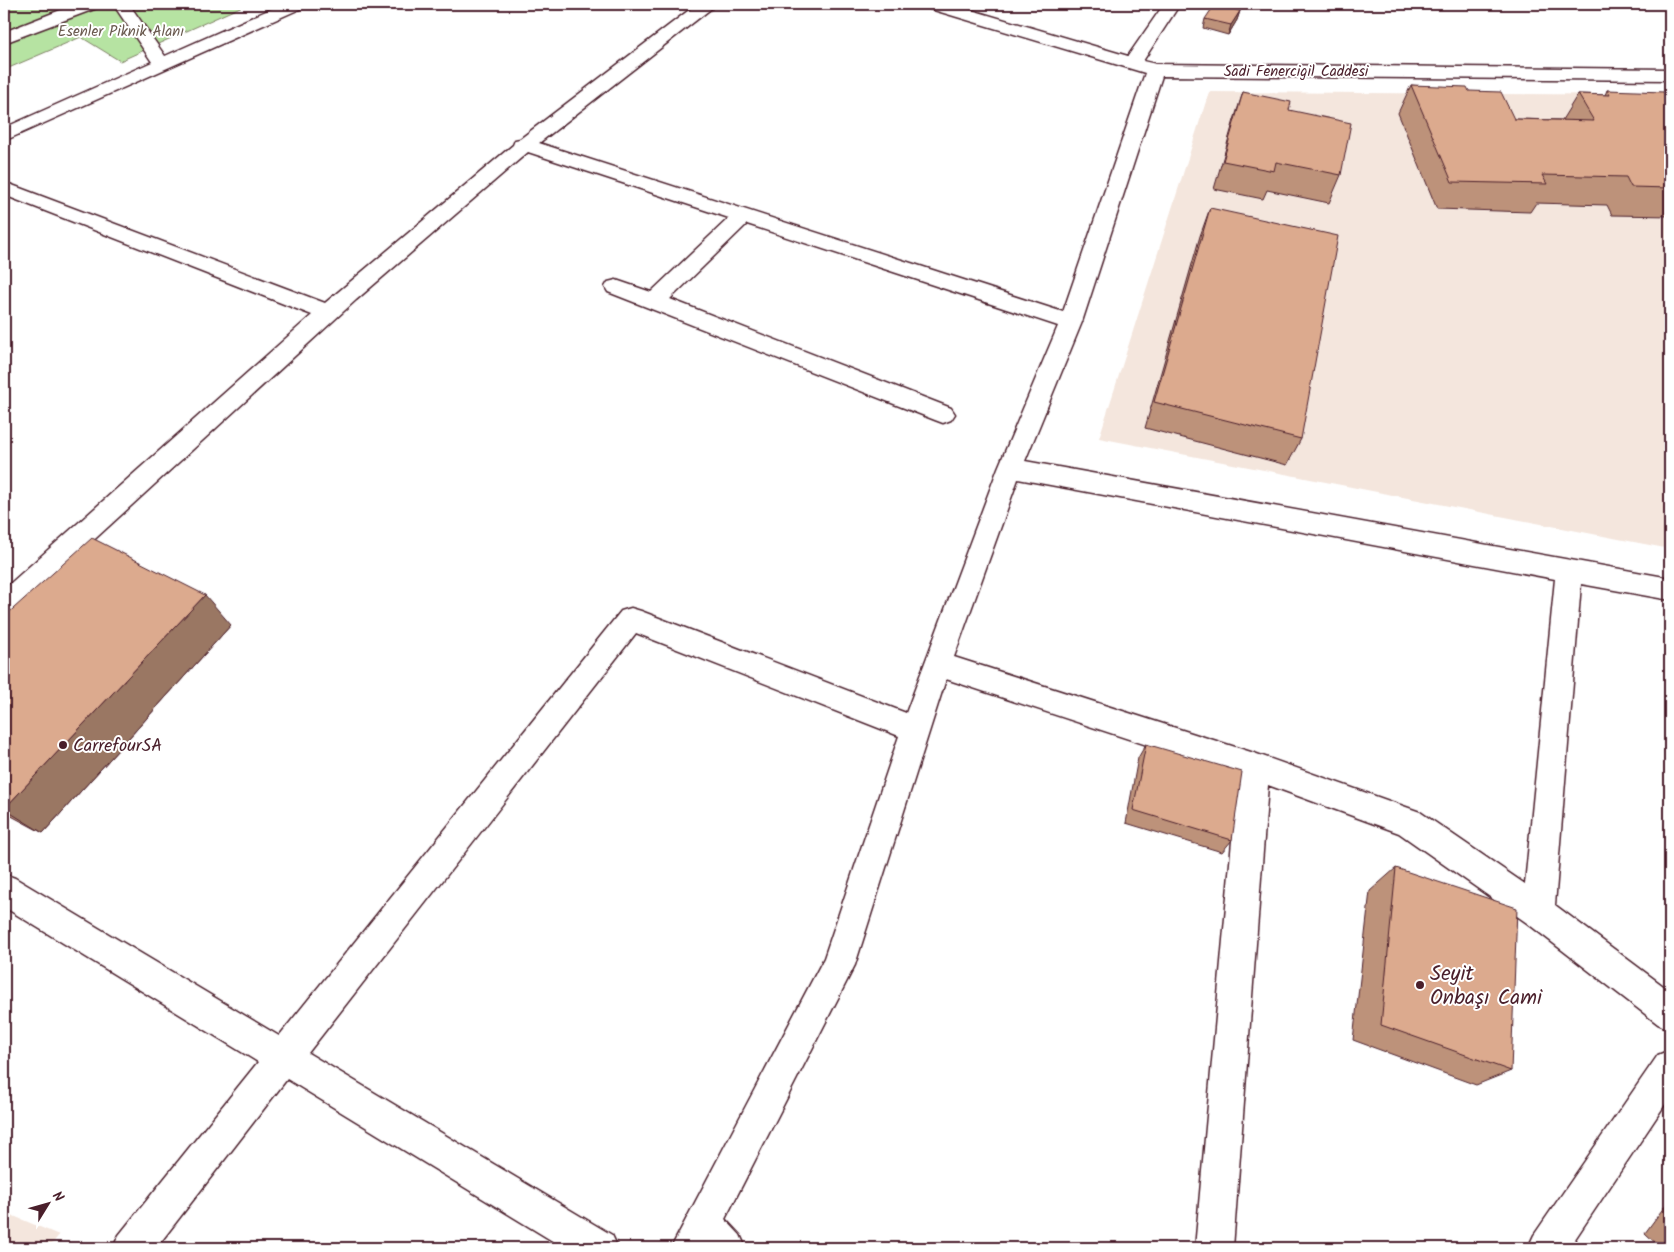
<svg xmlns="http://www.w3.org/2000/svg" width="1674" height="1252" viewBox="0 0 1674 1252" font-family="Kalam,sans-serif">
  <rect width="100%" height="100%" fill="#fff"/>
  <filter id="ink" filterUnits="userSpaceOnUse"><feTurbulence type="fractalNoise" baseFrequency=".02" numOctaves="2"/><feDisplacementMap in="SourceGraphic" scale="10" xChannelSelector="R" yChannelSelector="G"/><feConvolveMatrix kernelMatrix="1 2 1 2 8 2 1 2 1" color-interpolation-filters="sRGB"/></filter>
  <g filter="url(#ink)">
    <path fill="#f4e6dd" d="M1209,92L1661,95L1670,104V549L1099,438Z
      M4,1212L59,1235L49,1248H4Z"/>
    <path fill="#b6e3a2" stroke="#808166" d="M4,4H247L120,61L81,37L4,70Z"/>
    <g fill="none" stroke-linecap="round" stroke-linejoin="round">
      <defs>
        <path id="minor" d="M76,4H100L97,8L4,43V32Z
          M113,4H129L165,56L282,4H305L302,8L4,141V128L152,62Z
          M697,4H717L539,143L1063,312L1145,73L927,8L925,4H951L1128,56L1164,4H1180L1143,61L1156,64L1670,69V80L1162,76L1082,322L1025,461L1670,578V600L1581,584L1555,905L1670,991V1029L1658,1024L1527,923L1399,833L1268,785L1233,1248H1195L1238,775L946,679L855,965L725,1219L740,1235L746,1248H671L824,958L899,736L636,633L308,1053L612,1235L618,1248H564L287,1079L156,1248H113L119,1235L258,1062L4,907V874L15,878L279,1036L621,611L631,608L641,611L906,713L998,468L1058,326L747,224L670,299L951,408L955,414L951,420L943,423L935,420L608,292L605,287L608,282L616,280L651,292L729,218L528,152L356,300L14,613L4,616V589L312,315L4,195V182L325,303L513,145L515,140L520,139ZM1018,479L1555,579L1525,884L1420,812L1254,753L954,657Z
          M1670,1050V1097L1569,1248H1528L1534,1235L1658,1055Z"/>
      </defs>
      <use href="#minor" stroke="#4a1f2b" stroke-width="3"/>
      <use href="#minor" fill="#fff" fill-rule="evenodd"/>
    </g>
    <path fill="#bd927a" stroke="#4a1f2b" d="M1240,11L1237,20L1228,35L1203,28L1205,19Z
      M1411,85L1469,91L1514,119L1562,120L1578,94L1605,95L1607,90L1670,102V216L1612,215L1607,205L1536,203L1530,212L1437,209L1398,113Z
      M1243,92L1289,110L1341,175L1329,203L1267,190L1263,199L1214,189L1234,120Z
      M1210,208L1301,439L1287,465L1145,428L1200,236Z
      M4,617L231,625L43,833L4,812Z
      M1146,744L1232,840L1222,852L1126,823L1138,758Z
      M1396,868L1511,1071L1476,1085L1353,1040L1370,891Z
      M1670,1199V1248H1661L1645,1233Z"/>
    <path fill="#9a7763" stroke="#4a1f2b" d="M1240,11L1237,20L1228,35L1231,25Z
      M205,595L231,625L43,833L4,809Z"/>
    <path fill="#dcaa8e" stroke="#4a1f2b" d="M1215,4L1240,11L1231,25L1205,19Z
      M1411,85L1467,87L1469,91L1501,92L1514,119L1594,121L1578,94L1610,95L1607,90L1664,92L1670,102V188L1631,187L1626,177L1542,175L1547,184L1452,182Z
      M1243,92L1291,102L1289,110L1351,123L1341,175L1276,162L1274,171L1223,161Z
      M1210,208L1338,236L1301,439L1154,402Z
      M92,538L205,595L4,809V617Z
      M1146,744L1242,772L1232,840L1133,810Z
      M1396,868L1517,908L1511,1071L1381,1025Z"/>
  </g>
  <g fill="#4a1f2b" stroke="#fff" stroke-width="2">
    <circle cx="63" cy="745" r="5"/>
    <circle cx="1420" cy="985" r="5"/>
  </g>
  <g text-anchor="middle" stroke-width="4" stroke-linejoin="round" paint-order="stroke">
    <g font-size="15" fill="#6a5a4f" stroke="#fff">
      <text x="121" y="36">Esenler Piknik Alanı</text>
    </g>
    <g font-size="15" fill="#4a1f2b" stroke="#fff">
      <text x="1296" y="76">Sadi Fenercigil Caddesi</text>
    </g>
    <g font-size="18" fill="#4a1f2b" stroke="#fff" text-anchor="start">
      <text x="73" y="751">CarrefourSA</text>
    </g>
    <g font-size="21" fill="#4a1f2b" stroke="#fff" text-anchor="start">
      <text x="1430" y="980">Seyit<tspan x="1430" dy="24">Onbaşı Cami</tspan></text>
    </g>
  </g>
  <rect width="1674" height="1252" fill="none" stroke="#fff" stroke-width="20"/>
  <rect x="10" y="10" width="1654" height="1232" fill="none" stroke="#4a1f2b" stroke-width="2" filter="url(#ink)"/>
  <g transform="translate(48 1204) rotate(53)" stroke="#ffffff" stroke-width="4" paint-order="stroke">
  <path d="M0-4L9 19L0 12L-9 19Z" fill="#4a1f2b"/>
  <text y="-8" font-size="14" font-weight="bold" text-anchor="middle" fill="#4a1f2b">N</text>
  </g>
</svg>
